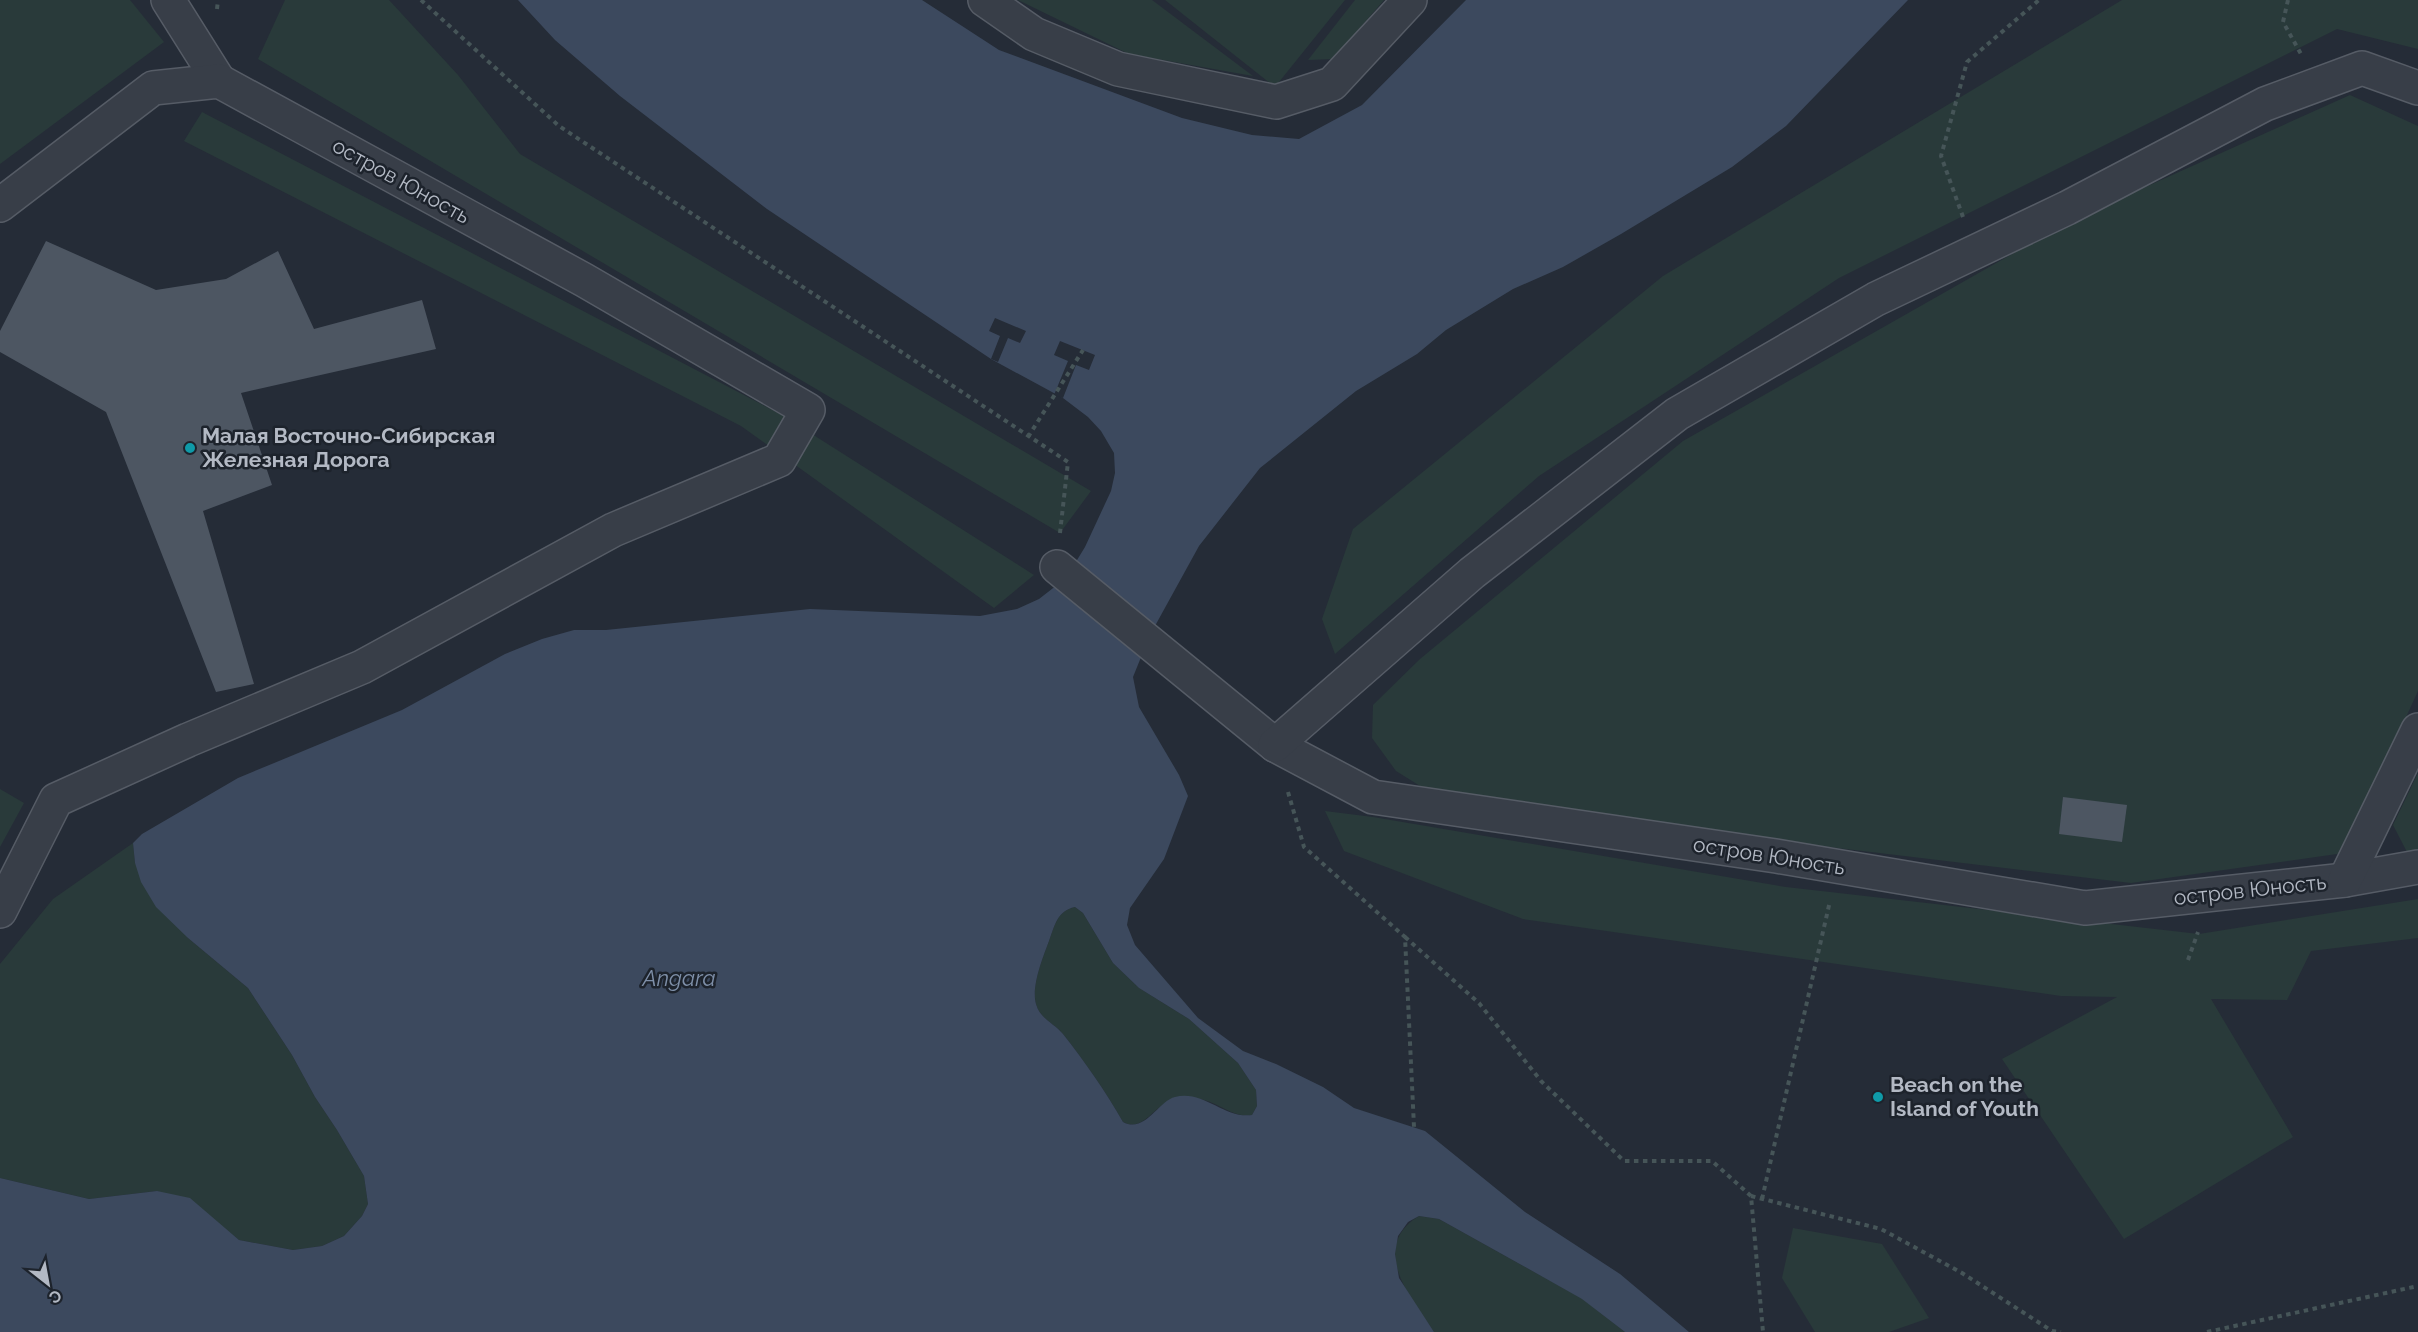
<svg xmlns="http://www.w3.org/2000/svg" width="2418" height="1332" font-family="Raleway,sans-serif">
<style>
.green{fill:#293a3a}
.water{fill:#3c495e;fill-rule:evenodd}
.pier{fill:#252c37}
.building{fill:#4d5662}
.lines{fill:none;stroke-linecap:round;stroke-linejoin:round}
.minor-casing{stroke:#565c66;stroke-width:36}
.path{stroke:#465558;stroke-width:4;stroke-dasharray:4.5 4.5;stroke-linecap:butt}
.minor{stroke:#383e48;stroke-width:33}
.culture-dot{fill:#0f9aa8;stroke:#1d232c;stroke-width:2}
.labels{text-anchor:middle;stroke-width:5;stroke-linejoin:round;paint-order:stroke}
.street-label{font-size:21px;fill:#b3b9c4;stroke:#1d232c}
.poi-label{font-size:21px;font-weight:bold;fill:#b3b9c4;stroke:#1d232c;text-anchor:start}
.water-label{font-size:22px;font-style:italic;fill:#7e8fa8;stroke:#1d232c}
</style>
<rect width="100%" height="100%" fill="#252c37"/>
<!-- green -->
<g class="green">
<path d="M 0,0 L 130,0 L 164,42 L 0,164 Z"/>
<path d="M 285,0 L 389,0 L 458,75 L 520,154 L 1091,491 L 1060,533 L 258,59 Z"/>
<path d="M 1018,0 L 1152,0 L 1253,76 L 1129,54 Z"/>
<path d="M 1165,0 L 1345,0 L 1275,87 Z"/>
<path d="M 1355,0 L 1384,0 L 1333,59 L 1308,60 Z"/>
<path d="M 2122,0 L 2418,0 L 2418,49 L 2337,29 L 1839,278 L 1539,476 L 1335,654 L 1322,619 L 1353,529 L 1663,276 Z"/>
<path d="M 2350,95 L 2418,126 L 2418,691 L 2344,853 L 2131,883 L 1804,844 L 1457,809 L 1396,771 L 1372,738 L 1373,705 L 1420,659 L 1683,441 L 2072,220 Z"/>
<path d="M 202,112 L 782,415 L 1034,575 L 994,608 L 741,426 L 184,141 Z"/>
<path d="M 2418,773 L 2418,850 L 2407,852 L 2393,825 Z"/>
<path d="M 0,789 L 24,803 L 0,847 Z"/>
<path d="M 1325,811 L 1373,817 L 1786,887 L 2199,934 L 2418,899 L 2418,938 L 2311,951 L 2287,1000 L 2211,999 L 2293,1137 L 2124,1239 L 2002,1059 L 2117,997 L 2061,996 L 1523,919 L 1344,851 Z"/>
<path d="M 133,843 L 135,863 L 188,938 L 248,988 L 292,1055 L 315,1097 L 337,1130 L 364,1176 L 368,1204 L 362,1216 L 344,1236 L 322,1246 L 293,1250 L 239,1240 L 213,1219 L 157,1191 L 89,1199 L 0,1178 L 0,964 L 53,899 Z"/>
<path d="M 1075,907 L 1083,913 L 1113,963 L 1139,988 L 1189,1019 L 1238,1063 L 1256,1090 L 1257,1106 L 1252,1115 C 1233,1118 1221,1104 1204,1100 C 1195,1097 1181,1101 1171,1102 C 1154,1104 1144,1133 1123,1122 C 1106,1092 1085,1062 1063,1034 C 1054,1023 1040,1019 1036,1004 C 1031,987 1043,957 1049,941 C 1055,925 1057,911 1075,907 Z"/>
<path d="M 1419,1216 L 1439,1219 L 1527,1268 L 1583,1299 L 1625,1332 L 1434,1332 C 1411,1299 1368,1247 1419,1216 Z"/>
<path d="M 1793,1228 L 1882,1244 L 1929,1318 L 1889,1332 L 1815,1332 L 1782,1278 Z"/>
</g>
<!-- water -->
<path class="water" d="M 518,0 L 922,0 L 999,50 L 1182,118 L 1252,135 L 1299,139 L 1362,105 L 1466,0 L 1908,0 L 1786,126 L 1732,167 L 1621,234 L 1563,267 L 1513,289 L 1446,330 L 1417,354 L 1356,391 L 1260,468 L 1199,546 L 1150,635 L 1133,677 L 1139,707 L 1179,775 L 1188,796 L 1164,859 L 1130,908 L 1127,925 L 1135,945 L 1198,1018 L 1243,1051 L 1276,1064 L 1323,1087 L 1354,1108 L 1425,1131 L 1525,1212 L 1620,1274 L 1689,1332 L 1625,1332 L 1582,1299 L 1527,1268 L 1439,1219 L 1419,1216 L 1408,1222 L 1398,1236 L 1395,1254 L 1399,1278 L 1434,1332 L 0,1332 L 0,1178 L 89,1199 L 157,1191 L 190,1198 L 239,1240 L 293,1250 L 322,1246 L 344,1236 L 362,1216 L 368,1204 L 364,1176 L 337,1130 L 315,1097 L 292,1055 L 248,988 L 188,938 L 156,907 L 141,882 L 135,863 L 133,843 L 142,834 L 238,778 L 402,710 L 505,654 L 542,639 L 574,630 L 606,630 L 810,609 L 980,616 L 1017,609 L 1039,599 L 1066,578 L 1085,547 L 1111,491 L 1115,473 L 1114,453 L 1101,431 L 1088,417 L 1063,398 L 991,359 L 767,209 L 620,96 L 555,40 ZM 1075,907 L 1083,913 L 1113,963 L 1139,988 L 1189,1019 L 1238,1063 L 1256,1090 L 1257,1106 L 1252,1115 C 1225,1119 1202,1089 1175,1097 C 1158,1101 1145,1134 1123,1122 C 1106,1092 1085,1062 1063,1034 C 1054,1023 1040,1019 1036,1004 C 1031,987 1043,957 1049,941 C 1055,925 1057,911 1075,907 Z"/>
<!-- pier -->
<g class="pier">
<path d="M 995,318 L 1026,331 L 1020,343 L 1008,338 L 998,362 L 991,359 L 1000,336 L 989,331 Z"/>
<path d="M 1060,341 L 1095,355 L 1089,370 L 1076,365 L 1063,398 L 1054,395 L 1068,361 L 1054,355 Z"/>
</g>
<!-- building -->
<g class="building">
<path d="M 46,241 L 156,290 L 226,279 L 278,251 L 314,329 L 422,300 L 436,349 L 241,393 L 272,485 L 203,511 L 254,684 L 216,692 L 106,412 L 0,352 L 0,331 Z"/>
<path d="M 2063,797 L 2127,805 L 2122,842 L 2059,834 Z"/>
</g>
<g class="lines">
<defs>
<g id="minor">
<path d="M 168,0 L 219,81"/>
<path d="M 985,0 L 1034,34 L 1118,69 L 1276,102 L 1332,84 L 1410,0"/>
<path d="M 0,205 L 153,88 L 219,81 L 584,280 L 808,410 L 779,460 L 613,530 L 362,667 L 188,740 L 56,800 L 0,911"/>
<path d="M 1057,567 L 1275,745 L 1373,797 L 1776,856 L 2085,908 L 2345,880 L 2418,867"/>
<path d="M 1275,745 L 1472,573 L 1677,414 L 1876,299 L 2067,208 L 2265,104 L 2362,68 L 2418,88"/>
<path d="M 2345,880 L 2418,730"/>
</g>
</defs>
<!-- minor casing -->
<use href="#minor" class="minor-casing"/>
<!-- path -->
<g class="path">
<path d="M 421,0 L 559,126 L 1068,462 L 1060,533"/>
<path d="M 2288,0 L 2283,22 L 2301,54"/>
<path d="M 217,9 L 218,0"/>
<path d="M 1963,217 L 1941,156 L 1967,62 L 2039,0"/>
<path d="M 1028,437 L 1083,350"/>
<path d="M 1288,792 L 1304,847 L 1405,937 L 1414,1127"/>
<path d="M 1405,937 L 1479,1003 L 1541,1081 L 1624,1161 L 1712,1161 L 1751,1196 L 1763,1332"/>
<path d="M 2188,960 L 2198,932"/>
<path d="M 1751,1196 L 1881,1229 L 1962,1273 L 2052,1331 L 2061,1332"/>
<path d="M 1762,1199 L 1830,901"/>
<path d="M 2207,1332 L 2418,1286"/>
</g>
<!-- minor -->
<use href="#minor" class="minor"/>
</g>
<!-- markers -->
<g class="culture-dot">
<circle cx="190" cy="448" r="6"/>
<circle cx="1878" cy="1097" r="6"/>
</g>
<g class="labels">
<!-- street labels -->
<g class="street-label">
<text transform="translate(401 181) rotate(29)" y="7">остров Юность</text>
<text transform="translate(1769 856) rotate(9)" y="7">остров Юность</text>
<text transform="translate(2250 890) rotate(-6)" y="7">остров Юность</text>
</g>
<!-- poi labels -->
<g class="poi-label">
<text x="202" y="443">Малая Восточно-Сибирская<tspan x="202" dy="24">Железная Дорога</tspan></text>
<text x="1890" y="1092">Beach on the<tspan x="1890" dy="24">Island of Youth</tspan></text>
</g>
<!-- water labels -->
<g class="water-label">
<text x="679" y="986">Angara</text>
</g>
</g>
<!-- north arrow -->
<g transform="translate(48 1284) rotate(149)" stroke="#1d232c" stroke-width="4.5" paint-order="stroke">
<path d="M0-4.5L10 22L0 15L-10 22Z" fill="#b3b9c4"/>
<text y="-9" font-size="16" font-weight="bold" text-anchor="middle" fill="#b3b9c4">С</text>
</g>
</svg>
